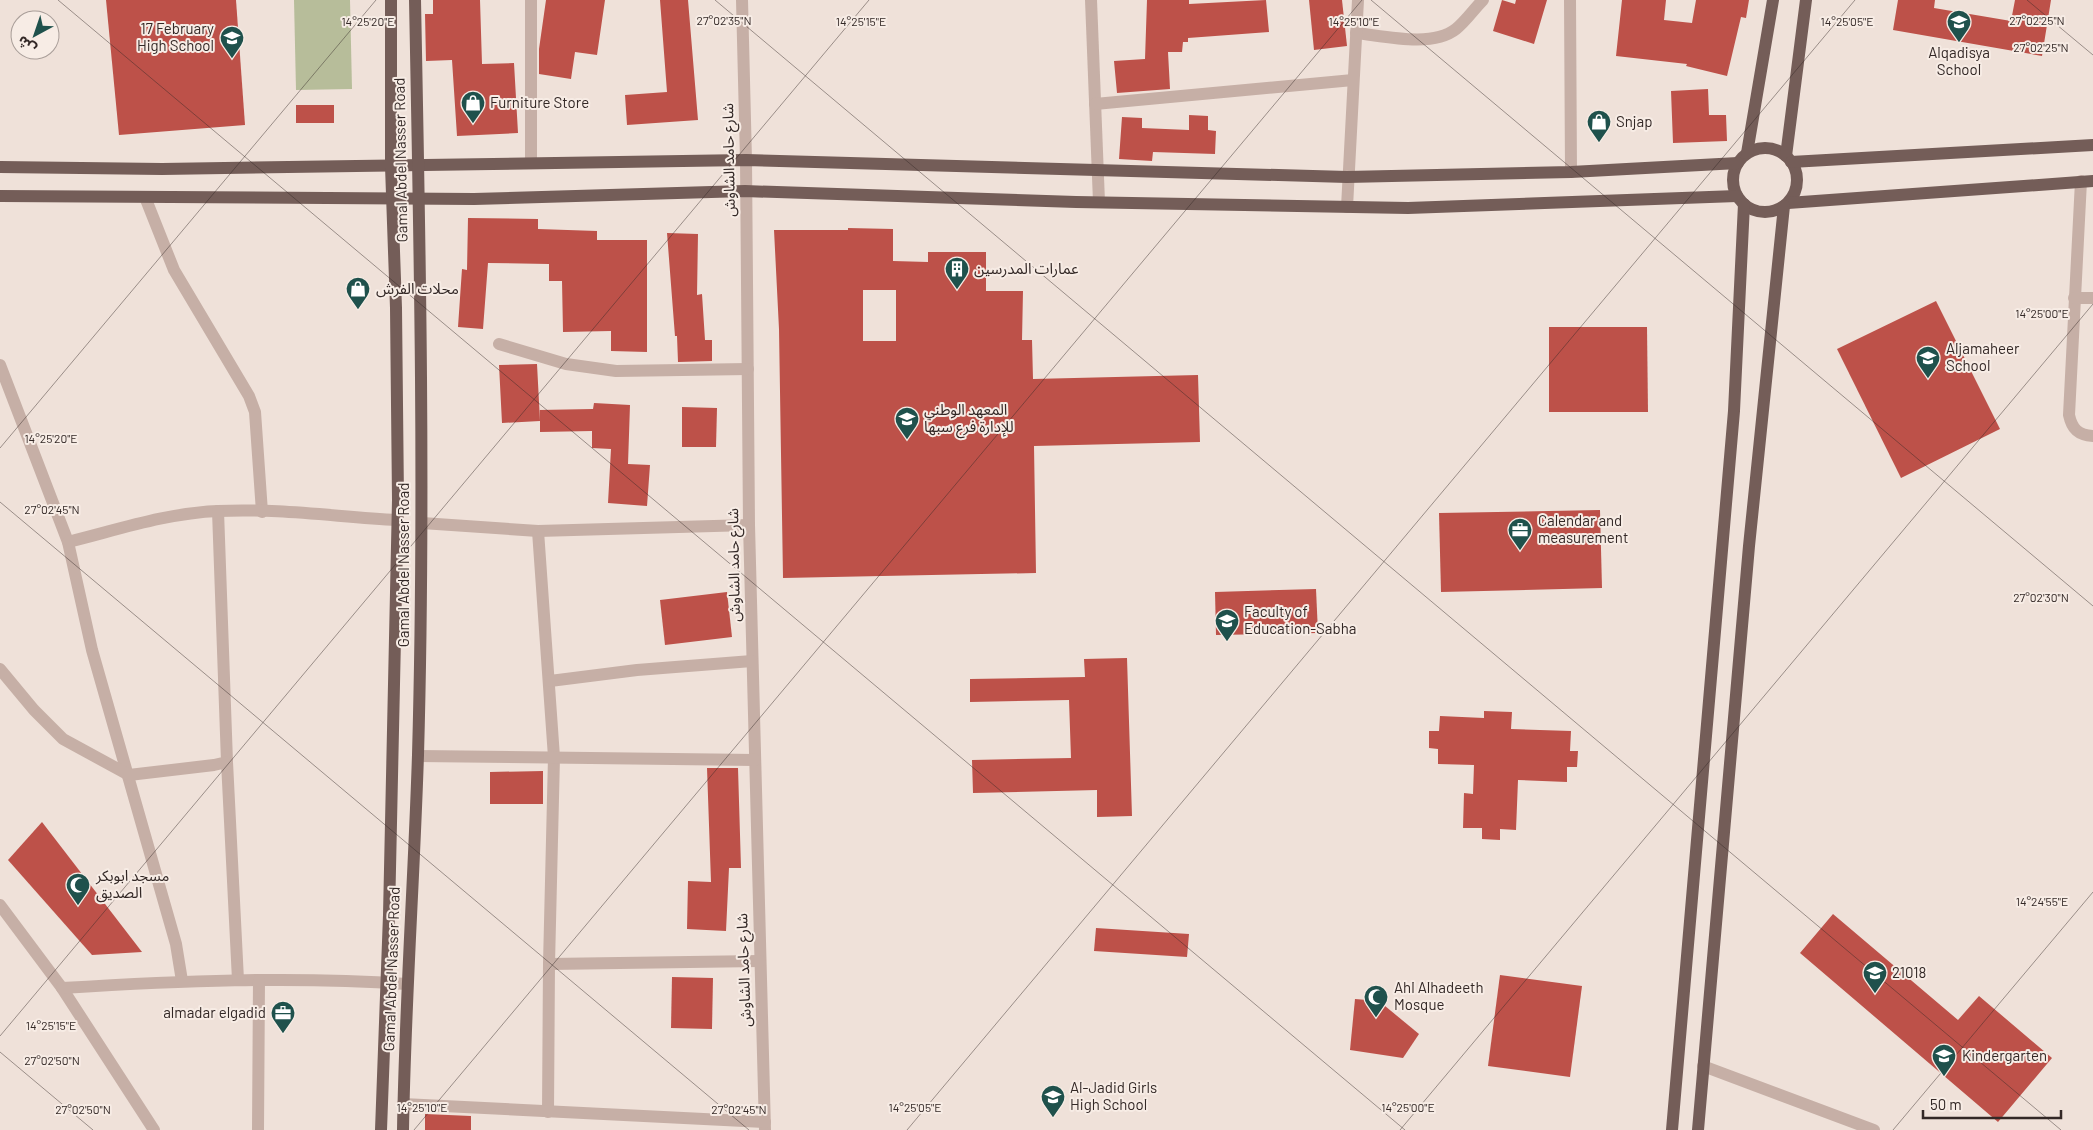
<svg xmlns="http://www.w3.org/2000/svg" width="2093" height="1130" font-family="Barlow,'Noto Sans Arabic',sans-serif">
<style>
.green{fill:#b7bd9a}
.building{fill:#bd5149;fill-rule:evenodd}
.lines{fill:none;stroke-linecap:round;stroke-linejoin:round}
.minor{stroke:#c6afa6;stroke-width:12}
.major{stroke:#745d58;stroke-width:12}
.ticks{fill:none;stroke:#332826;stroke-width:1;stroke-opacity:0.45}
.labels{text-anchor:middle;stroke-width:4;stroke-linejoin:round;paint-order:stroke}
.poi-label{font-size:15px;fill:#332826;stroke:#f7ece5;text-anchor:start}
.street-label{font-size:15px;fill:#332826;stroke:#f7ece5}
.ticks-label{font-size:12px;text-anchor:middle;fill:#332826;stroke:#f7ece5;stroke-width:4;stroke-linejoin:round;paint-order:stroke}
</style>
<rect width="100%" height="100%" fill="#efe1d9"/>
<!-- green -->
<path class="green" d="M 294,0 L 350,0 L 352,89 L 296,90 Z"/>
<!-- building -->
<g class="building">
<path d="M 106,0 L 236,0 L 245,125 L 119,135 Z"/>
<path d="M 433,0 L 480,0 L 482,64 L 514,63 L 518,133 L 457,136 L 452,60 L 426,61 L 425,14 L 433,14 Z"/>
<path d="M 546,0 L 605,0 L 597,55 L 575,52 L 571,79 L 539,74 L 539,49 Z"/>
<path d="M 660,0 L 688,0 L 698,120 L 627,125 L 625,95 L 667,92 Z"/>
<path d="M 1147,0 L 1189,0 L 1189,4 L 1266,0 L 1269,32 L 1188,38 L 1188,42 L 1183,42 L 1182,52 L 1168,52 L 1170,89 L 1117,93 L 1114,61 L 1145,59 Z"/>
<path d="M 1309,0 L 1342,0 L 1347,46 L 1314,50 Z"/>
<path d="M 1502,0 L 1515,4 L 1516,0 L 1547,0 L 1534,44 L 1493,31 Z"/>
<path d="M 1622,0 L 1666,0 L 1664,20 L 1692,23 L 1696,0 L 1749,0 L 1746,18 L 1741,17 L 1727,76 L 1686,66 L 1687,64 L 1616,56 Z"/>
<path d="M 1898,0 L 1935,0 L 1934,8 L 2011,21 L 2015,0 L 2051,0 L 2042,56 L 1893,30 Z"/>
<path d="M 1708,89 L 1709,115 L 1726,115 L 1727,141 L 1673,143 L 1671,91 Z"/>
<rect x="296" y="105" width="38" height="18"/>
<path d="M 1189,115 L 1208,116 L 1208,130 L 1216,131 L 1215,154 L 1153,152 L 1152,161 L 1119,159 L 1122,117 L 1142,118 L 1142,128 L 1189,130 Z"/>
<path d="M 468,218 L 538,219 L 538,229 L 597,231 L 597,240 L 647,240 L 647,352 L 611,351 L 611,331 L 563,332 L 562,281 L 549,281 L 549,264 L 488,263 L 483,329 L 458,327 L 462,269 L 467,270 Z"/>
<path d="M 848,228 L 893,229 L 893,261 L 928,262 L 928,252 L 986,252 L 986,291 L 1023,291 L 1022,340 L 1032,340 L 1033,379 L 1198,375 L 1200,442 L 1034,446 L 1036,573 L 783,578 L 779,329 L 774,230 L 848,230 ZM 863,290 L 896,290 L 896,341 L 863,341 Z"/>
<path d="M 667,233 L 698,234 L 697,295 L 702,294 L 705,340 L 712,340 L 712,361 L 678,362 L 677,336 L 675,336 Z"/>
<path d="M 1936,301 L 2000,429 L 1901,478 L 1837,349 Z"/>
<path d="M 1549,327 L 1647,327 L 1648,412 L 1549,412 Z"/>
<path d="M 537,364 L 540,421 L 539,410 L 593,409 L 594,403 L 630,405 L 628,464 L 650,465 L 647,506 L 608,503 L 611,449 L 592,448 L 592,431 L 540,432 L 540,421 L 502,423 L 499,365 Z"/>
<path d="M 682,407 L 717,408 L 716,447 L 682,447 Z"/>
<path d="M 1600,510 L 1602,588 L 1441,592 L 1439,513 Z"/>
<path d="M 1316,589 L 1318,633 L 1216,635 L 1215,592 Z"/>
<path d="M 727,592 L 732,637 L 665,645 L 660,600 Z"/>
<path d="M 1127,658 L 1132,816 L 1097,817 L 1097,790 L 973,793 L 972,760 L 1071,758 L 1069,700 L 970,702 L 970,679 L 1085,677 L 1084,659 Z"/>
<path d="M 1484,711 L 1512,712 L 1511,729 L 1571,731 L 1570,751 L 1578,751 L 1577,767 L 1567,767 L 1567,782 L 1518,780 L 1516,830 L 1500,829 L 1500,840 L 1482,839 L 1482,828 L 1463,828 L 1464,793 L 1473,794 L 1474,765 L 1438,764 L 1438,749 L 1429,748 L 1429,731 L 1439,731 L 1440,716 L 1484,718 Z"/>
<path d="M 707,768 L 738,768 L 741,868 L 729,868 L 726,931 L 687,929 L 688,881 L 711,882 Z"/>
<path d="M 543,771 L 543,804 L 490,804 L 490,772 Z"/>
<path d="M 42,822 L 142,952 L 92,955 L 8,860 Z"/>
<path d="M 1833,914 L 1958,1020 L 1979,996 L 2052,1058 L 1998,1122 L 1800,953 Z"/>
<path d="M 1096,928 L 1189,934 L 1187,957 L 1094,951 Z"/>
<path d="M 1500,975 L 1582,986 L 1570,1077 L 1488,1066 Z"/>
<path d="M 672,977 L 713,978 L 712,1029 L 671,1028 Z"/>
<path d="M 1355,999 L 1379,1001 L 1419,1034 L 1403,1058 L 1350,1050 Z"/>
<path d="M 425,1114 L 471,1116 L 471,1130 L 425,1130 Z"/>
</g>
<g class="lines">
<!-- minor -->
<g class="minor">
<path d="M 742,0 L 746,160 L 749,525 L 765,1130"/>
<path d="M 1091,0 L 1099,202"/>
<path d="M 1570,0 L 1571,172"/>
<path d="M 1356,33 C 1384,36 1432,48 1456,29 C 1466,21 1474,9 1483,0"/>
<path d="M 1095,104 L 1353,80"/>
<path d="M 531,163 L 531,0"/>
<path d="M 2081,181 L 2069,415 C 2072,429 2078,435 2093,436"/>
<path d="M 145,197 L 174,270 L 249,396 L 255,412 L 262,512"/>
<path d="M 1347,207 L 1358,0"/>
<path d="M 2074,298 L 2093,298"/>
<path d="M 499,344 L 566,364 L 616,371 L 748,369"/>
<path d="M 0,365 L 68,542 L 92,650 L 176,944 L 182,981"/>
<path d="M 422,523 L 538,531 L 749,525"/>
<path d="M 538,531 L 554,757 L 549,964 L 548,1112"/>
<path d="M 68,542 C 117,530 167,513 218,511 C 277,508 338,517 397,520"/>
<path d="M 0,669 L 34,710 L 63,739 L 129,775 L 214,765 L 227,762 L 218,511"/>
<path d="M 550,681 L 637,670 L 752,661"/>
<path d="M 418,756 L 755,760"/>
<path d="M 227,762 L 238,980"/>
<path d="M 0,905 L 62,988 L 154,1130"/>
<path d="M 549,964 L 760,961"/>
<path d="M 62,988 C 177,981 292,976 407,984"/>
<path d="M 1703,1066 L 1874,1130"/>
<path d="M 403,1104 L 765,1122"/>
<path d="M 258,1130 L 259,980"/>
</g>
<!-- major -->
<g class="major">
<circle cx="1765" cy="180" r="32"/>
<path d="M 1747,153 L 1773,0"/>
<path d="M 1786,156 L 1806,0"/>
<path d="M 1791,162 L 2093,145"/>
<path d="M 0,167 L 162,169 L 746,160 L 1347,177 L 1571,172 L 1738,163"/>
<path d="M 0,196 L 474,199 L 745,191 L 1076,202 L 1408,208 L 1737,196"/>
<path d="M 1788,203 L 2093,181"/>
<path d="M 381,1130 L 389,915 L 398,500 L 396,308 L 391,166 L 391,0"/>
<path d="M 403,1130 C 405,1005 414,880 418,755 C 425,504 420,252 415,0"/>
<path d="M 1672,1130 L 1734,411 L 1744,204"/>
<path d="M 1698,1130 L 1749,546 L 1784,206"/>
</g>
</g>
<!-- ticks -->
<path class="ticks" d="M 58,0 L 1405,1130M 715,0 L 2061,1130M 1371,0 L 2093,606M 2027,0 L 2093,55M 0,448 L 376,0M 0,502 L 749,1130M 0,1036 L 869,0M 0,1052 L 93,1130M 414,1130 L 1362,0M 907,1130 L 1855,0M 1400,1130 L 2093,304M 1893,1130 L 2093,892"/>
<!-- icons -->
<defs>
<symbol id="school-pin" viewBox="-11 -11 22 30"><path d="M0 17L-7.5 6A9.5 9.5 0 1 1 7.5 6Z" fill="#1f514c" stroke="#f7ece5"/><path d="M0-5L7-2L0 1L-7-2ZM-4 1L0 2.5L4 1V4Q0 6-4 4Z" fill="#fff"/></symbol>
<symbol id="shop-pin" viewBox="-11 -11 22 30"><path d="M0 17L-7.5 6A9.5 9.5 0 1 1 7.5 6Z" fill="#1f514c" stroke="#f7ece5"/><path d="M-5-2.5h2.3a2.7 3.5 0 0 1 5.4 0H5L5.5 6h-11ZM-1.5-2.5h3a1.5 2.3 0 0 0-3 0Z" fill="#fff"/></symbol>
<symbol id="building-pin" viewBox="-11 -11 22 30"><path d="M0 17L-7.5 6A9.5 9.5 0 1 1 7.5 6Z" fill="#1f514c" stroke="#f7ece5"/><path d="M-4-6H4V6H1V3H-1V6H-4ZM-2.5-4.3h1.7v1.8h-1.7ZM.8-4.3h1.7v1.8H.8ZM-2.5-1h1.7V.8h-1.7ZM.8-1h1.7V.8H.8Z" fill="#fff"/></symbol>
<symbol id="university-pin" viewBox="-11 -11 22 30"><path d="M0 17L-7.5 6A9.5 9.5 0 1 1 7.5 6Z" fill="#1f514c" stroke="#f7ece5"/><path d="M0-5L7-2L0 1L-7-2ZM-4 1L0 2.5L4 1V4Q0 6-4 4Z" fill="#fff"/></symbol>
<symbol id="office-pin" viewBox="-11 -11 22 30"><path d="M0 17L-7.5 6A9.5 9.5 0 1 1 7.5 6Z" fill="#1f514c" stroke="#f7ece5"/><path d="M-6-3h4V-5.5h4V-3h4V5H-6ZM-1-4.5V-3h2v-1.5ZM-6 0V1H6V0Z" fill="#fff"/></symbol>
<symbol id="mosque-pin" viewBox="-11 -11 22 30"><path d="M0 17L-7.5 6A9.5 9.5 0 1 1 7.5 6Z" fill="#1f514c" stroke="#f7ece5"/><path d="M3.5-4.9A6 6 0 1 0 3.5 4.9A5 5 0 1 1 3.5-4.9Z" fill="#fff"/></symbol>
</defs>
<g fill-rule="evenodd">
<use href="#school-pin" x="1945" y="8" width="28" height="38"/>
<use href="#school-pin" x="218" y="24" width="28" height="38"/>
<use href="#shop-pin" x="459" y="89" width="28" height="38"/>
<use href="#shop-pin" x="1585" y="108" width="28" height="38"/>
<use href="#building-pin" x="943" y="255" width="28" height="38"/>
<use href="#shop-pin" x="344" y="275" width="28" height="38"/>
<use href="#school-pin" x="1914" y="344" width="28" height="38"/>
<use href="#university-pin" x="893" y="405" width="28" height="38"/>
<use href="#office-pin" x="1506" y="516" width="28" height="38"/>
<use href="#university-pin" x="1213" y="607" width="28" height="38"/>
<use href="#mosque-pin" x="64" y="871" width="28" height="38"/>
<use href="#school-pin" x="1861" y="959" width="28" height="38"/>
<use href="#mosque-pin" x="1362" y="983" width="28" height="38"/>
<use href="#office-pin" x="269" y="999" width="28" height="38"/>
<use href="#school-pin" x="1930" y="1042" width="28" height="38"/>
<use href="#school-pin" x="1039" y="1083" width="28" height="38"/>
</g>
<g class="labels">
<!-- poi labels -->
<g class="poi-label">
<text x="214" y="34" text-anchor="end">17 February<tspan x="214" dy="17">High School</tspan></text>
<text x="1959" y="58" text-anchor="middle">Alqadisya<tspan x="1959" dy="17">School</tspan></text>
<text x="490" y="108">Furniture Store</text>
<text x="1616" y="127">Snjap</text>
<text x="974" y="274">عمارات المدرسين</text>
<text x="376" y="294">محلات الفرش</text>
<text x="1946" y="354">Aljamaheer<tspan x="1946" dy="17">School</tspan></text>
<text x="924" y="415">المعهد الوطني<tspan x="924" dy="17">للإدارة فرع سبها</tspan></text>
<text x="1538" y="526">Calendar and<tspan x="1538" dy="17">measurement</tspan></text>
<text x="1244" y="617">Faculty of<tspan x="1244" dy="17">Education-Sabha</tspan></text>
<text x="96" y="881">مسجد ابوبكر<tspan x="96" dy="17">الصديق</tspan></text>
<text x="1892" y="978">21018</text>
<text x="1394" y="993">Ahl Alhadeeth<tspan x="1394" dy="17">Mosque</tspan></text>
<text x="266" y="1018" text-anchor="end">almadar elgadid</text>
<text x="1962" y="1061">Kindergarten</text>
<text x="1070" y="1093">Al-Jadid Girls<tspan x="1070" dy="17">High School</tspan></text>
</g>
<!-- street labels -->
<g class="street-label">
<text transform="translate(401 160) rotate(-91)" y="5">Gamal Abdel Nasser Road</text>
<text transform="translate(729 160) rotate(-91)" y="5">شارع حامد الشاوش</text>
<text transform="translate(404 565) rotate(-90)" y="5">Gamal Abdel Nasser Road</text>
<text transform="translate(734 565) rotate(-91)" y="5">شارع حامد الشاوش</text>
<text transform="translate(392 969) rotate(-88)" y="5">Gamal Abdel Nasser Road</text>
<text transform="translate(744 970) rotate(-92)" y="5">شارع حامد الشاوش</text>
</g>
</g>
<g class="ticks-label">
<text x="2037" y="25">27°02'25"N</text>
<text x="724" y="25">27°02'35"N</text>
<text x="368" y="26">14°25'20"E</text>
<text x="861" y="26">14°25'15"E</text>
<text x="1354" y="26">14°25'10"E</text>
<text x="1847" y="26">14°25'05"E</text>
<text x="2041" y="52">27°02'25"N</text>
<text x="2042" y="318">14°25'00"E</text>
<text x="51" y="443">14°25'20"E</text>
<text x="52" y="514">27°02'45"N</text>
<text x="2041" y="602">27°02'30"N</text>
<text x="2042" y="906">14°24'55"E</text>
<text x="51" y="1030">14°25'15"E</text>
<text x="52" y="1065">27°02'50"N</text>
<text x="422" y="1112">14°25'10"E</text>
<text x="915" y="1112">14°25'05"E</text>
<text x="1408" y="1112">14°25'00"E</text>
<text x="83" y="1114">27°02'50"N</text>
<text x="739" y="1114">27°02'45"N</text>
</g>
<!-- north arrow -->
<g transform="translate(35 35) rotate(220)"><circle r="24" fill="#f7ece5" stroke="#a99e99"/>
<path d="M0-4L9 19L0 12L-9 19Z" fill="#1f514c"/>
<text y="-8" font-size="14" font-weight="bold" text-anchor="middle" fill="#332826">ش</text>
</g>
<!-- scale -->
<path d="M1923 1110v8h138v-8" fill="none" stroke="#332826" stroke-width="2.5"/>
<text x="1930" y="1110" font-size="15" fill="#332826" stroke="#f7ece5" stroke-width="4" paint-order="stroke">50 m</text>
</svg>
